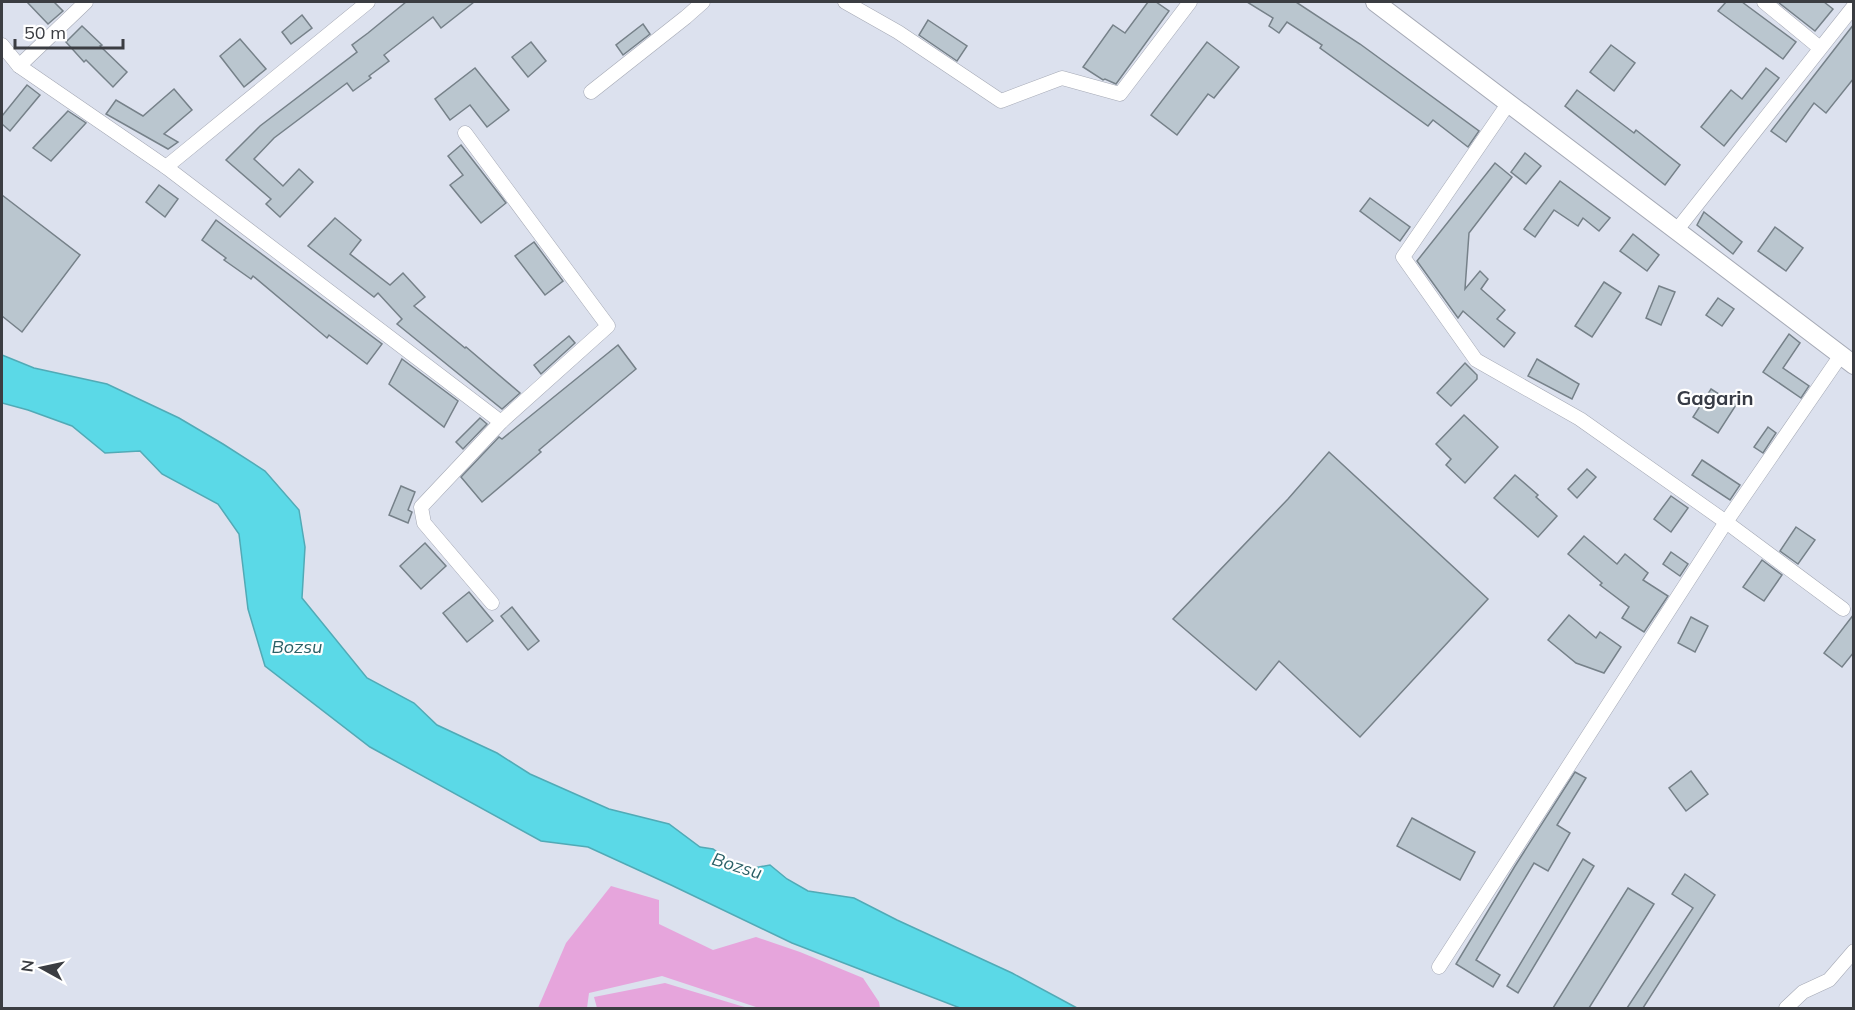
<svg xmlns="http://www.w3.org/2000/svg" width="1855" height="1010" font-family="Mulish,sans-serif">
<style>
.green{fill:#e6a5dc}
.water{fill:#5bd9e7;stroke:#51aab6;stroke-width:1.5}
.building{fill:#bac6cf;stroke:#768189;stroke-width:1.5}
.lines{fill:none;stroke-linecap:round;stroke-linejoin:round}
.minor-casing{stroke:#a5a9b5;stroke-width:15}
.tertiary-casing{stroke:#a5a9b5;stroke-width:20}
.minor{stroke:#fff;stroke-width:14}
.tertiary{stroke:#fff;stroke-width:18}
.labels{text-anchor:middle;stroke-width:4.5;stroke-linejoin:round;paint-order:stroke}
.water-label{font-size:18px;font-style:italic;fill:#2b6066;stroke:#fff}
.quarter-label{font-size:20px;font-weight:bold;fill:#373b45;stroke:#fff}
</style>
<rect width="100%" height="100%" fill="#dce1ee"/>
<!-- green -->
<g class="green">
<path d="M 611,886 L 659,900 L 659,924 L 713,950 L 756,937 L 800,952 L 863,978 L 879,1002 L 880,1008 L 759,1008 L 662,976 L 589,993 L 587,1008 L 538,1008 L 566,943 Z"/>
<path d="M 665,983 L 741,1006 L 749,1008 L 597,1008 L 594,997 Z"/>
</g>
<!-- water -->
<path class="water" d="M 2,355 L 34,368 L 107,384 L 179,418 L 223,444 L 265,471 L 299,510 L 305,547 L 302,598 L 367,678 L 414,703 L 437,725 L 497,753 L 530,774 L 609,809 L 669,824 L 700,847 L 713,849 L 743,870 L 770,865 L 787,879 L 808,891 L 854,898 L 897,920 L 1012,973 L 1077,1008 L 960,1008 L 792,943 L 671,885 L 588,847 L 541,841 L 370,747 L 265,666 L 248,609 L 239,534 L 218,504 L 162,474 L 140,451 L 105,453 L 72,426 L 28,410 L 2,403 Z"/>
<!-- building -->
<g class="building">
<path d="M 27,2 L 54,2 L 63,11 L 48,24 Z"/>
<path d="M 406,2 L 474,2 L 441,28 L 433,17 L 384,55 L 389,61 L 369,76 L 371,78 L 353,91 L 347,83 L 274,138 L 254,159 L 283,186 L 299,169 L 313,182 L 280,217 L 266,204 L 271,199 L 226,160 L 260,126 L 357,52 L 352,45 L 368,33 Z"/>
<path d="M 1148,2 L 1156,2 L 1169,11 L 1116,84 L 1105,79 L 1103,80 L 1083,67 L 1113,25 L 1125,33 Z"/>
<path d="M 1247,2 L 1296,2 L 1360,44 L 1479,131 L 1468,147 L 1433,120 L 1428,126 L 1320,48 L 1322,45 L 1287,22 L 1279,33 L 1269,26 L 1273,18 Z"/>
<path d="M 1726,2 L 1742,2 L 1796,42 L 1783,59 L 1718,11 Z"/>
<path d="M 1778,2 L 1824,2 L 1833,9 L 1815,31 Z"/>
<path d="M 302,15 L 312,28 L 291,44 L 282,32 Z"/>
<path d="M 928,20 L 967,46 L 957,61 L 919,35 Z"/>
<path d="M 643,24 L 650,34 L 623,55 L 616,45 Z"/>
<path d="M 1854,24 L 1854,78 L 1826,113 L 1814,103 L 1786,142 L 1771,131 Z"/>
<path d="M 82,26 L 102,45 L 100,46 L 127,72 L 113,87 L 86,60 L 84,62 L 66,42 Z"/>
<path d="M 240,39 L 266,69 L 244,87 L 220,56 Z"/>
<path d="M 531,42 L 546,61 L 528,77 L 512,57 Z"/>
<path d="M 1207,42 L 1239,67 L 1214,98 L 1208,94 L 1177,135 L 1151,115 Z"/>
<path d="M 1611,45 L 1635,63 L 1614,91 L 1590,72 Z"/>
<path d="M 475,68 L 509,110 L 487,127 L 470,105 L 450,120 L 435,99 Z"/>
<path d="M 1766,68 L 1779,78 L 1724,146 L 1701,127 L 1731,90 L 1742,99 Z"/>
<path d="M 27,85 L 40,95 L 10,131 L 2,124 L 2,116 Z"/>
<path d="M 174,89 L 192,110 L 164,134 L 178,142 L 168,149 L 106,114 L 116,100 L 143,116 Z"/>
<path d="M 1577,90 L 1634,133 L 1636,130 L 1680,165 L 1665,185 L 1565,106 Z"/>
<path d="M 68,111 L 86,123 L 51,161 L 33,148 Z"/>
<path d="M 461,145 L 506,203 L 481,223 L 450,185 L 463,175 L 448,156 Z"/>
<path d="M 1525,153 L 1541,166 L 1526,184 L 1511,172 Z"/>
<path d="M 1495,163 L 1512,177 L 1469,233 L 1465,289 L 1480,271 L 1488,279 L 1481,289 L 1505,310 L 1497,319 L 1515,333 L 1504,347 L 1463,311 L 1458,318 L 1417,261 Z"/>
<path d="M 1560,181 L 1610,218 L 1599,231 L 1583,218 L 1578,226 L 1554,210 L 1535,237 L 1524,229 Z"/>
<path d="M 159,185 L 178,199 L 165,217 L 146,202 Z"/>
<path d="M 2,195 L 80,255 L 22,332 L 2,316 Z"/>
<path d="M 1370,198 L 1410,227 L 1400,241 L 1360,211 Z"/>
<path d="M 1704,212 L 1742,242 L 1733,254 L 1697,225 Z"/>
<path d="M 335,218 L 361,240 L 350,254 L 390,285 L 403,273 L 425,297 L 414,306 L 465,348 L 466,347 L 520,393 L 502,409 L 397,324 L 402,319 L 378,293 L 374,297 L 308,246 Z"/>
<path d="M 216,220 L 382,344 L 367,364 L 329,335 L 327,338 L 253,276 L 251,279 L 224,260 L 226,258 L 202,240 Z"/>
<path d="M 1775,227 L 1803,248 L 1786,271 L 1758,251 Z"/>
<path d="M 1633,234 L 1659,255 L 1647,271 L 1620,251 Z"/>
<path d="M 534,242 L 563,281 L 545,295 L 515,256 Z"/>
<path d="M 1604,282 L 1621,293 L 1592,337 L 1575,326 Z"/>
<path d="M 1659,286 L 1675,292 L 1661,325 L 1646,318 Z"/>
<path d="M 1718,298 L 1734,309 L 1722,326 L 1706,315 Z"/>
<path d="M 1789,334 L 1800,343 L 1783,368 L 1809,386 L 1801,398 L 1763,372 Z"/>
<path d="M 569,336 L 575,343 L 541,374 L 534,365 Z"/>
<path d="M 618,345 L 636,369 L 539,450 L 541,452 L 482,502 L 461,477 L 499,437 L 502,439 Z"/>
<path d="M 402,359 L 458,401 L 444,427 L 389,384 Z"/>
<path d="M 1537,359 L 1579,384 L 1572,399 L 1528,376 Z"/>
<path d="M 1465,363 L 1477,375 L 1477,379 L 1451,406 L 1437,393 Z"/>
<path d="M 1711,389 L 1736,405 L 1718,433 L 1693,417 Z"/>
<path d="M 1464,415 L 1498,447 L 1465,483 L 1446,465 L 1451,459 L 1436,444 Z"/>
<path d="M 480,418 L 487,424 L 463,449 L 456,442 Z"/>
<path d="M 1768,427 L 1776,433 L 1763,453 L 1754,447 Z"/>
<path d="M 1329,452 L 1488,599 L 1360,737 L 1279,661 L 1256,690 L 1173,619 L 1288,499 Z"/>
<path d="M 1702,460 L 1740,485 L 1730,500 L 1692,475 Z"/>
<path d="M 1587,469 L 1596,477 L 1577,498 L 1568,489 Z"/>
<path d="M 1515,475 L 1538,495 L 1536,497 L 1557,516 L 1538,537 L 1494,498 Z"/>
<path d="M 401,486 L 415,492 L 408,510 L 412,512 L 408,523 L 389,515 Z"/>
<path d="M 1671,496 L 1688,508 L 1671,532 L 1654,519 Z"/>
<path d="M 1796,527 L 1815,540 L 1798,564 L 1780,551 Z"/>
<path d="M 1584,536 L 1617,564 L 1625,554 L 1648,573 L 1643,580 L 1668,596 L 1644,632 L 1622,618 L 1629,607 L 1600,585 L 1602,583 L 1568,554 Z"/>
<path d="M 425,543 L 446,566 L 421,589 L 400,566 Z"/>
<path d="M 1671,552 L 1688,564 L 1680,576 L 1663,564 Z"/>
<path d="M 1762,560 L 1782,575 L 1764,601 L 1743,587 Z"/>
<path d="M 469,592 L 493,621 L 467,642 L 443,613 Z"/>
<path d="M 512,607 L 539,641 L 528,650 L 501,616 Z"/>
<path d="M 1854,614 L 1854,652 L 1842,667 L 1824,653 Z"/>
<path d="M 1569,615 L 1596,638 L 1600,632 L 1621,647 L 1604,673 L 1576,663 L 1548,640 Z"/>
<path d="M 1691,617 L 1708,626 L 1695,652 L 1678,643 Z"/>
<path d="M 1691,771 L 1708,794 L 1686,811 L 1669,788 Z"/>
<path d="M 1575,772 L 1586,778 L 1557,825 L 1570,833 L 1548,871 L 1534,863 L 1476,960 L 1500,975 L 1493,987 L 1456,964 L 1515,866 Z"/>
<path d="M 1412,818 L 1475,852 L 1460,880 L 1397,846 Z"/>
<path d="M 1583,859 L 1594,866 L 1518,993 L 1507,986 Z"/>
<path d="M 1685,874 L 1715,895 L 1643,1008 L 1627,1008 L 1693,908 L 1672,894 Z"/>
<path d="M 1628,888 L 1654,904 L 1589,1008 L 1553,1008 Z"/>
</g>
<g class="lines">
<defs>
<g id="minor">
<path d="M 845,2 L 898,32 L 1001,101 L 1062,78 L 1120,94 L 1190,2"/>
<path d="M 1764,2 L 1820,48"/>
<path d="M 2,45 L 19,66 L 166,167 L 501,422"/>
<path d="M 19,66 L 86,2"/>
<path d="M 591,92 L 686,17 L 703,2"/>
<path d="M 1508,104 L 1403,257 L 1476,360 L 1580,419 L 1726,522 L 1843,609"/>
<path d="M 465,133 L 608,326 L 501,422 L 421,507 L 424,523 L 492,603"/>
<path d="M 166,167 L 368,2"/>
<path d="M 1676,231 L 1854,6"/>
<path d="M 1439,967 L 1726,522 L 1841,355"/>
<path d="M 1786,1008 L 1803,992 L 1829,980 L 1854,951"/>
</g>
<path id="tertiary" d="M 1375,2 L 1854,365"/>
</defs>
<!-- minor casing -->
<use href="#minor" class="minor-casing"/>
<!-- tertiary casing -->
<use href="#tertiary" class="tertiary-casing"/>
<!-- minor -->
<use href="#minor" class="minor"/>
<!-- tertiary -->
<use href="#tertiary" class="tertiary"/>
</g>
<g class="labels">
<!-- water labels -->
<g class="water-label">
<text x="297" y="653">Bozsu</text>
<text transform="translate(737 866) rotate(17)" y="6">Bozsu</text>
</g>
<!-- quarter labels -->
<g class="quarter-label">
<text x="1715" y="405">Gagarin</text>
</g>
</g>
<!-- border -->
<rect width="1855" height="1010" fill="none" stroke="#3b3d42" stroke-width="6"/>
<!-- north arrow -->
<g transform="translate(42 968) rotate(278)" stroke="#ffffff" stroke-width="4.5" paint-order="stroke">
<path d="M0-4.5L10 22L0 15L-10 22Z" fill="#3b3d42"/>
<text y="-9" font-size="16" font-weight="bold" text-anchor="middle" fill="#3b3d42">N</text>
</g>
<!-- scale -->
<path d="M15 39v9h108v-9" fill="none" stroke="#3b3d42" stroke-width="3"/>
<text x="24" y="39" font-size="18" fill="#3b3d42" stroke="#ffffff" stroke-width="4.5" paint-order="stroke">50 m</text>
</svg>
